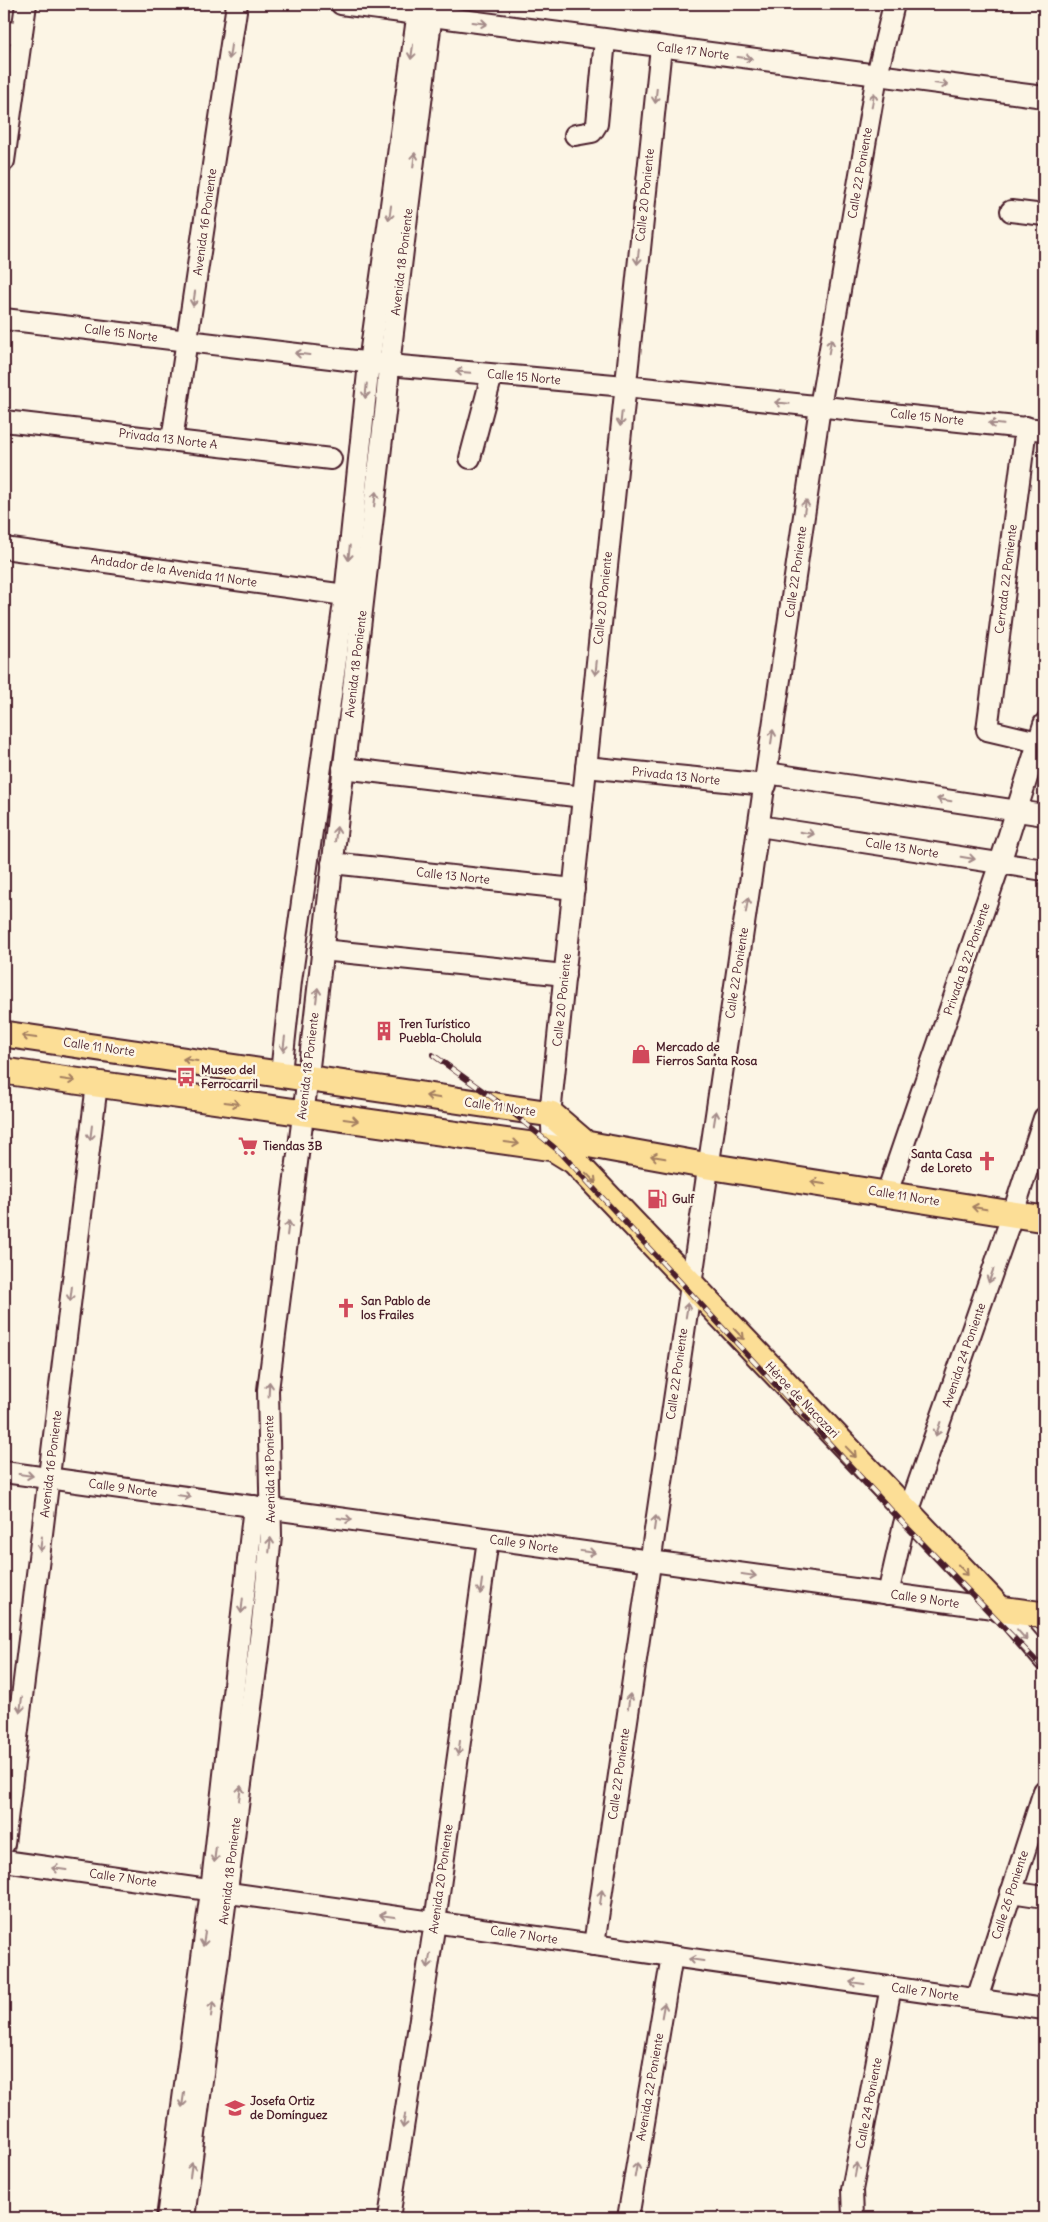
<svg xmlns="http://www.w3.org/2000/svg" width="1048" height="2222" font-family="Delius,sans-serif">
<style>
.lines{fill:none;stroke-linecap:round;stroke-linejoin:round}
.minor-casing{stroke:#4a1f2b;stroke-width:24}
.major-casing{stroke:#4a1f2b;stroke-width:29}
.minor{stroke:#fcf5e5;stroke-width:20}
.major{stroke:#fcde96;stroke-width:25}
.rail-casing{stroke:#4a1f2b;stroke-width:5.5}
.rail{stroke:#fcf5e5;stroke-width:4;stroke-dasharray:11;stroke-linecap:butt}
.oneway{stroke:#a38a88}
.oneway2{stroke:#a37e60}
.labels{text-anchor:middle;stroke-width:5;stroke-linejoin:round;paint-order:stroke}
.street-label{font-size:12px;fill:#4a1f2b;stroke:#fcf5e5}
.poi-label{font-size:12px;font-weight:bold;fill:#4a1f2b;stroke:#fcf5e5;text-anchor:start}
</style>
<rect width="100%" height="100%" fill="#fcf5e5"/>
<filter id="ink" filterUnits="userSpaceOnUse"><feTurbulence type="fractalNoise" baseFrequency=".02" numOctaves="2"/><feDisplacementMap in="SourceGraphic" scale="10" xChannelSelector="R" yChannelSelector="G"/><feConvolveMatrix kernelMatrix="1 2 1 2 8 2 1 2 1" color-interpolation-filters="sRGB"/></filter>
<g filter="url(#ink)">
<g class="lines">
<defs>
<g id="minor">
<path d="M 341,4 L 1044,97"/>
<path d="M 4,32 L 22,33"/>
<path d="M 575,135 L 592,132 L 597,124 L 605,40"/>
<path d="M 4,161 L 26,4"/>
<path d="M 1011,211 L 1044,215"/>
<path d="M 4,319 L 389,365 L 625,386 L 1044,430"/>
<path d="M 4,421 L 331,459"/>
<path d="M 1026,427 L 987,730 L 1038,742"/>
<path d="M 172,440 L 237,4"/>
<path d="M 470,458 L 492,375"/>
<path d="M 4,548 L 345,595"/>
<path d="M 586,767 L 766,785"/>
<path d="M 343,768 L 583,797"/>
<path d="M 767,773 L 1044,815"/>
<path d="M 759,826 L 1044,870"/>
<path d="M 332,863 L 574,889"/>
<path d="M 322,950 L 565,975"/>
<path d="M 281,1073 L 291,981 L 345,595 L 369,363 L 419,4"/>
<path d="M 553,1148 L 551,1105 L 661,47"/>
<path d="M 887,1193 L 1000,863 L 1044,724"/>
<path d="M 4,1472 L 1000,1609 L 1044,1660"/>
<path d="M 888,1594 L 904,1524 L 1013,1213 L 1044,1118"/>
<path d="M 4,1844 L 97,1084"/>
<path d="M 4,1861 L 1044,2009"/>
<path d="M 1011,1892 L 1044,1897"/>
<path d="M 594,1945 L 820,407 L 877,75 L 894,4"/>
<path d="M 977,1999 L 1044,1791"/>
<path d="M 167,2218 L 211,1891 L 254,1506"/>
<path d="M 184,2218 L 261,1631 L 271,1536 L 268,1390 L 307,1084 L 386,404 L 389,365 L 433,4"/>
<path d="M 389,2218 L 435,1922 L 488,1539"/>
<path d="M 628,2218 L 672,1956"/>
<path d="M 853,2218 L 852,2190 L 891,1987"/>
</g>
<g id="major">
<path d="M 4,1034 L 551,1114 L 586,1144 L 708,1166 L 1044,1219"/>
<path d="M 4,1071 L 553,1148 L 574,1161 L 1000,1609 L 1044,1615"/>
</g>
</defs>
<!-- minor casing -->
<use href="#minor" class="minor-casing"/>
<!-- major casing -->
<use href="#major" class="major-casing"/>
<!-- minor -->
<use href="#minor" class="minor"/>
<!-- major -->
<use href="#major" class="major"/>
<defs>
<path id="rail" d="M 433,1055 L 508,1109 L 561,1153 L 904,1524 L 1044,1669"/>
</defs>
<!-- rail casing -->
<use href="#rail" class="rail-casing"/>
<!-- rail -->
<use href="#rail" class="rail"/>
</g>
<!-- one-way arrows -->
<defs><path id="oneway-shaft" d="M-6 0H5M1.5-3L5.5 0L1.5 3" fill="none" stroke-width="1.6" stroke-linecap="round" stroke-linejoin="round" transform="scale(1.25)"/></defs>
<g class="oneway">
<use href="#oneway-shaft" transform="translate(480 23) rotate(7)"/>
<use href="#oneway-shaft" transform="translate(230 52) rotate(98)"/>
<use href="#oneway-shaft" transform="translate(412 52) rotate(98)"/>
<use href="#oneway-shaft" transform="translate(745 58) rotate(7)"/>
<use href="#oneway-shaft" transform="translate(941 84) rotate(7)"/>
<use href="#oneway-shaft" transform="translate(656 96) rotate(96)"/>
<use href="#oneway-shaft" transform="translate(873 100) rotate(-80)"/>
<use href="#oneway-shaft" transform="translate(414 160) rotate(-83)"/>
<use href="#oneway-shaft" transform="translate(390 213) rotate(98)"/>
<use href="#oneway-shaft" transform="translate(638 257) rotate(96)"/>
<use href="#oneway-shaft" transform="translate(194 299) rotate(98)"/>
<use href="#oneway-shaft" transform="translate(830 346) rotate(-80)"/>
<use href="#oneway-shaft" transform="translate(302 354) rotate(-173)"/>
<use href="#oneway-shaft" transform="translate(463 372) rotate(-175)"/>
<use href="#oneway-shaft" transform="translate(366 391) rotate(96)"/>
<use href="#oneway-shaft" transform="translate(782 403) rotate(-174)"/>
<use href="#oneway-shaft" transform="translate(621 419) rotate(96)"/>
<use href="#oneway-shaft" transform="translate(996 424) rotate(-174)"/>
<use href="#oneway-shaft" transform="translate(375 499) rotate(-83)"/>
<use href="#oneway-shaft" transform="translate(805 507) rotate(-82)"/>
<use href="#oneway-shaft" transform="translate(349 553) rotate(96)"/>
<use href="#oneway-shaft" transform="translate(596 668) rotate(96)"/>
<use href="#oneway-shaft" transform="translate(772 737) rotate(-82)"/>
<use href="#oneway-shaft" transform="translate(944 800) rotate(-171)"/>
<use href="#oneway-shaft" transform="translate(807 833) rotate(9)"/>
<use href="#oneway-shaft" transform="translate(336 834) rotate(-83)"/>
<use href="#oneway-shaft" transform="translate(968 858) rotate(9)"/>
<use href="#oneway-shaft" transform="translate(747 905) rotate(-81)"/>
<use href="#oneway-shaft" transform="translate(317 995) rotate(-83)"/>
<use href="#oneway-shaft" transform="translate(284 1044) rotate(97)"/>
<use href="#oneway-shaft" transform="translate(715 1118) rotate(-81)"/>
<use href="#oneway-shaft" transform="translate(91 1133) rotate(97)"/>
<use href="#oneway-shaft" transform="translate(288 1228) rotate(-83)"/>
<use href="#oneway-shaft" transform="translate(991 1276) rotate(109)"/>
<use href="#oneway-shaft" transform="translate(71 1294) rotate(97)"/>
<use href="#oneway-shaft" transform="translate(687 1310) rotate(-81)"/>
<use href="#oneway-shaft" transform="translate(269 1389) rotate(-87)"/>
<use href="#oneway-shaft" transform="translate(938 1429) rotate(109)"/>
<use href="#oneway-shaft" transform="translate(26 1475) rotate(8)"/>
<use href="#oneway-shaft" transform="translate(184 1496) rotate(8)"/>
<use href="#oneway-shaft" transform="translate(345 1519) rotate(8)"/>
<use href="#oneway-shaft" transform="translate(655 1523) rotate(-82)"/>
<use href="#oneway-shaft" transform="translate(41 1544) rotate(97)"/>
<use href="#oneway-shaft" transform="translate(270 1545) rotate(-84)"/>
<use href="#oneway-shaft" transform="translate(588 1552) rotate(8)"/>
<use href="#oneway-shaft" transform="translate(749 1575) rotate(8)"/>
<use href="#oneway-shaft" transform="translate(481 1587) rotate(98)"/>
<use href="#oneway-shaft" transform="translate(242 1606) rotate(96)"/>
<use href="#oneway-shaft" transform="translate(1022 1635) rotate(49)"/>
<use href="#oneway-shaft" transform="translate(629 1701) rotate(-82)"/>
<use href="#oneway-shaft" transform="translate(21 1705) rotate(97)"/>
<use href="#oneway-shaft" transform="translate(459 1748) rotate(98)"/>
<use href="#oneway-shaft" transform="translate(240 1793) rotate(-83)"/>
<use href="#oneway-shaft" transform="translate(215 1855) rotate(96)"/>
<use href="#oneway-shaft" transform="translate(59 1869) rotate(-172)"/>
<use href="#oneway-shaft" transform="translate(601 1897) rotate(-82)"/>
<use href="#oneway-shaft" transform="translate(387 1916) rotate(-172)"/>
<use href="#oneway-shaft" transform="translate(204 1939) rotate(98)"/>
<use href="#oneway-shaft" transform="translate(696 1960) rotate(-172)"/>
<use href="#oneway-shaft" transform="translate(429 1961) rotate(99)"/>
<use href="#oneway-shaft" transform="translate(857 1983) rotate(-172)"/>
<use href="#oneway-shaft" transform="translate(212 2009) rotate(-82)"/>
<use href="#oneway-shaft" transform="translate(663 2010) rotate(-80)"/>
<use href="#oneway-shaft" transform="translate(183 2100) rotate(98)"/>
<use href="#oneway-shaft" transform="translate(404 2121) rotate(99)"/>
<use href="#oneway-shaft" transform="translate(191 2170) rotate(-82)"/>
<use href="#oneway-shaft" transform="translate(636 2170) rotate(-80)"/>
<use href="#oneway-shaft" transform="translate(856 2170) rotate(-79)"/>
</g>
<g class="oneway2">
<use href="#oneway-shaft" transform="translate(29 1037) rotate(-172)"/>
<use href="#oneway-shaft" transform="translate(190 1060) rotate(-172)"/>
<use href="#oneway-shaft" transform="translate(68 1080) rotate(8)"/>
<use href="#oneway-shaft" transform="translate(433 1097) rotate(-171)"/>
<use href="#oneway-shaft" transform="translate(232 1103) rotate(8)"/>
<use href="#oneway-shaft" transform="translate(351 1120) rotate(8)"/>
<use href="#oneway-shaft" transform="translate(512 1143) rotate(8)"/>
<use href="#oneway-shaft" transform="translate(658 1157) rotate(-170)"/>
<use href="#oneway-shaft" transform="translate(591 1178) rotate(46)"/>
<use href="#oneway-shaft" transform="translate(818 1183) rotate(-171)"/>
<use href="#oneway-shaft" transform="translate(979 1208) rotate(-171)"/>
<use href="#oneway-shaft" transform="translate(739 1334) rotate(46)"/>
<use href="#oneway-shaft" transform="translate(851 1452) rotate(46)"/>
<use href="#oneway-shaft" transform="translate(963 1570) rotate(47)"/>
</g>
</g>
<!-- icons -->
<defs>
<symbol id="building-bare" viewBox="-9 -9 18 18"><path d="M-4-6H4V6H1V3H-1V6H-4ZM-2.5-4.3h1.7v1.8h-1.7ZM.8-4.3h1.7v1.8H.8ZM-2.5-1h1.7V.8h-1.7ZM.8-1h1.7V.8H.8Z" fill="#d1495b" stroke="#fcf5e5" stroke-width="2.5" paint-order="stroke"/></symbol>
<symbol id="shop-bare" viewBox="-9 -9 18 18"><path d="M-5-2.5h2.3a2.7 3.5 0 0 1 5.4 0H5L5.5 6h-11ZM-1.5-2.5h3a1.5 2.3 0 0 0-3 0Z" fill="#d1495b" stroke="#fcf5e5" stroke-width="2.5" paint-order="stroke"/></symbol>
<symbol id="bus-bare" viewBox="-9 -9 18 18"><path d="M-5-6H5V4H4V6H2V4H-2V6H-4V4H-5ZM-3.5-4V0h7V-4ZM-3.5 1.2v1.5H-2V1.2ZM2 1.2v1.5H3.5V1.2Z" fill="#d1495b" stroke="#fcf5e5" stroke-width="2.5" paint-order="stroke"/></symbol>
<symbol id="supermarket-bare" viewBox="-9 -9 18 18"><path d="M-6-5.5h2.5l.6 2H6L4.5 2H-2.5L-4.4-4H-6ZM-1.5 3.2a1.3 1.3 0 1 0 .1 0ZM3 3.2a1.3 1.3 0 1 0 .1 0Z" fill="#d1495b" stroke="#fcf5e5" stroke-width="2.5" paint-order="stroke"/></symbol>
<symbol id="church-bare" viewBox="-9 -9 18 18"><path d="M-1.2-6h2.4v3.5h3.3v2.4h-3.3V6h-2.4V-.1h-3.3v-2.4h3.3Z" fill="#d1495b" stroke="#fcf5e5" stroke-width="2.5" paint-order="stroke"/></symbol>
<symbol id="fuel-bare" viewBox="-9 -9 18 18"><path d="M-5.5-6h7V0h2V4h1.3V-2.5L3-4.5l.8-.8L6-3V5H2.5V1h-1V6h-7ZM-4.2-4.7v3.2H.2V-4.7Z" fill="#d1495b" stroke="#fcf5e5" stroke-width="2.5" paint-order="stroke"/></symbol>
<symbol id="school-bare" viewBox="-9 -9 18 18"><path d="M0-5L7-2L0 1L-7-2ZM-4 1L0 2.5L4 1V4Q0 6-4 4Z" fill="#d1495b" stroke="#fcf5e5" stroke-width="2.5" paint-order="stroke"/></symbol>
</defs>
<g fill-rule="evenodd">
<use href="#building-bare" x="370" y="1017" width="28" height="28"/>
<use href="#shop-bare" x="627" y="1040" width="28" height="28"/>
<use href="#bus-bare" x="172" y="1063" width="28" height="28"/>
<use href="#supermarket-bare" x="234" y="1132" width="28" height="28"/>
<use href="#church-bare" x="973" y="1147" width="28" height="28"/>
<use href="#fuel-bare" x="643" y="1185" width="28" height="28"/>
<use href="#church-bare" x="332" y="1294" width="28" height="28"/>
<use href="#school-bare" x="221" y="2094" width="28" height="28"/>
</g>
<g class="labels">
<!-- street labels -->
<g class="street-label">
<text transform="translate(693 51) rotate(7)" y="4">Calle 17 Norte</text>
<text transform="translate(860 173) rotate(-80)" y="4">Calle 22 Poniente</text>
<text transform="translate(645 195) rotate(-84)" y="4">Calle 20 Poniente</text>
<text transform="translate(205 222) rotate(-82)" y="4">Avenida 16 Poniente</text>
<text transform="translate(402 262) rotate(-83)" y="4">Avenida 18 Poniente</text>
<text transform="translate(121 333) rotate(7)" y="4">Calle 15 Norte</text>
<text transform="translate(524 377) rotate(5)" y="4">Calle 15 Norte</text>
<text transform="translate(927 417) rotate(6)" y="4">Calle 15 Norte</text>
<text transform="translate(168 439) rotate(7)" y="4">Privada 13 Norte A</text>
<text transform="translate(174 571) rotate(8)" y="4">Andador de la Avenida 11 Norte</text>
<text transform="translate(796 572) rotate(-82)" y="4">Calle 22 Poniente</text>
<text transform="translate(1006 579) rotate(-83)" y="4">Cerrada 22 Poniente</text>
<text transform="translate(603 598) rotate(-84)" y="4">Calle 20 Poniente</text>
<text transform="translate(356 664) rotate(-83)" y="4">Avenida 18 Poniente</text>
<text transform="translate(676 776) rotate(6)" y="4">Privada 13 Norte</text>
<text transform="translate(902 848) rotate(9)" y="4">Calle 13 Norte</text>
<text transform="translate(453 876) rotate(6)" y="4">Calle 13 Norte</text>
<text transform="translate(967 959) rotate(-71)" y="4">Privada B 22 Poniente</text>
<text transform="translate(737 973) rotate(-81)" y="4">Calle 22 Poniente</text>
<text transform="translate(562 1000) rotate(-84)" y="4">Calle 20 Poniente</text>
<text transform="translate(99 1047) rotate(8)" y="4">Calle 11 Norte</text>
<text transform="translate(308 1066) rotate(-83)" y="4">Avenida 18 Poniente</text>
<text transform="translate(500 1107) rotate(8)" y="4">Calle 11 Norte</text>
<text transform="translate(904 1196) rotate(9)" y="4">Calle 11 Norte</text>
<text transform="translate(964 1355) rotate(-71)" y="4">Avenida 24 Poniente</text>
<text transform="translate(677 1374) rotate(-82)" y="4">Calle 22 Poniente</text>
<text transform="translate(802 1400) rotate(46)" y="4">Héroe de Nacozari</text>
<text transform="translate(51 1464) rotate(-83)" y="4">Avenida 16 Poniente</text>
<text transform="translate(270 1469) rotate(-91)" y="4">Avenida 18 Poniente</text>
<text transform="translate(123 1488) rotate(8)" y="4">Calle 9 Norte</text>
<text transform="translate(524 1544) rotate(8)" y="4">Calle 9 Norte</text>
<text transform="translate(925 1599) rotate(8)" y="4">Calle 9 Norte</text>
<text transform="translate(619 1774) rotate(-82)" y="4">Calle 22 Poniente</text>
<text transform="translate(230 1871) rotate(-83)" y="4">Avenida 18 Poniente</text>
<text transform="translate(123 1878) rotate(8)" y="4">Calle 7 Norte</text>
<text transform="translate(441 1879) rotate(-82)" y="4">Avenida 20 Poniente</text>
<text transform="translate(1010 1895) rotate(-72)" y="4">Calle 26 Poniente</text>
<text transform="translate(524 1935) rotate(8)" y="4">Calle 7 Norte</text>
<text transform="translate(925 1992) rotate(8)" y="4">Calle 7 Norte</text>
<text transform="translate(650 2087) rotate(-80)" y="4">Avenida 22 Poniente</text>
<text transform="translate(869 2103) rotate(-79)" y="4">Calle 24 Poniente</text>
</g>
<!-- poi labels -->
<g class="poi-label">
<text x="399" y="1028">Tren Turístico<tspan x="399" dy="14">Puebla-Cholula</tspan></text>
<text x="656" y="1051">Mercado de<tspan x="656" dy="14">Fierros Santa Rosa</tspan></text>
<text x="201" y="1074">Museo del<tspan x="201" dy="14">Ferrocarril</tspan></text>
<text x="263" y="1150">Tiendas 3B</text>
<text x="972" y="1158" text-anchor="end">Santa Casa<tspan x="972" dy="14">de Loreto</tspan></text>
<text x="672" y="1203">Gulf</text>
<text x="361" y="1305">San Pablo de<tspan x="361" dy="14">los Frailes</tspan></text>
<text x="250" y="2105">Josefa Ortiz<tspan x="250" dy="14">de Domínguez</tspan></text>
</g>
</g>
<!-- margin -->
<rect width="1048" height="2222" fill="none" stroke="#fcf5e5" stroke-width="20"/>
<rect x="10" y="10" width="1028" height="2202" fill="none" stroke="#4a1f2b" stroke-width="2" filter="url(#ink)"/>
</svg>
